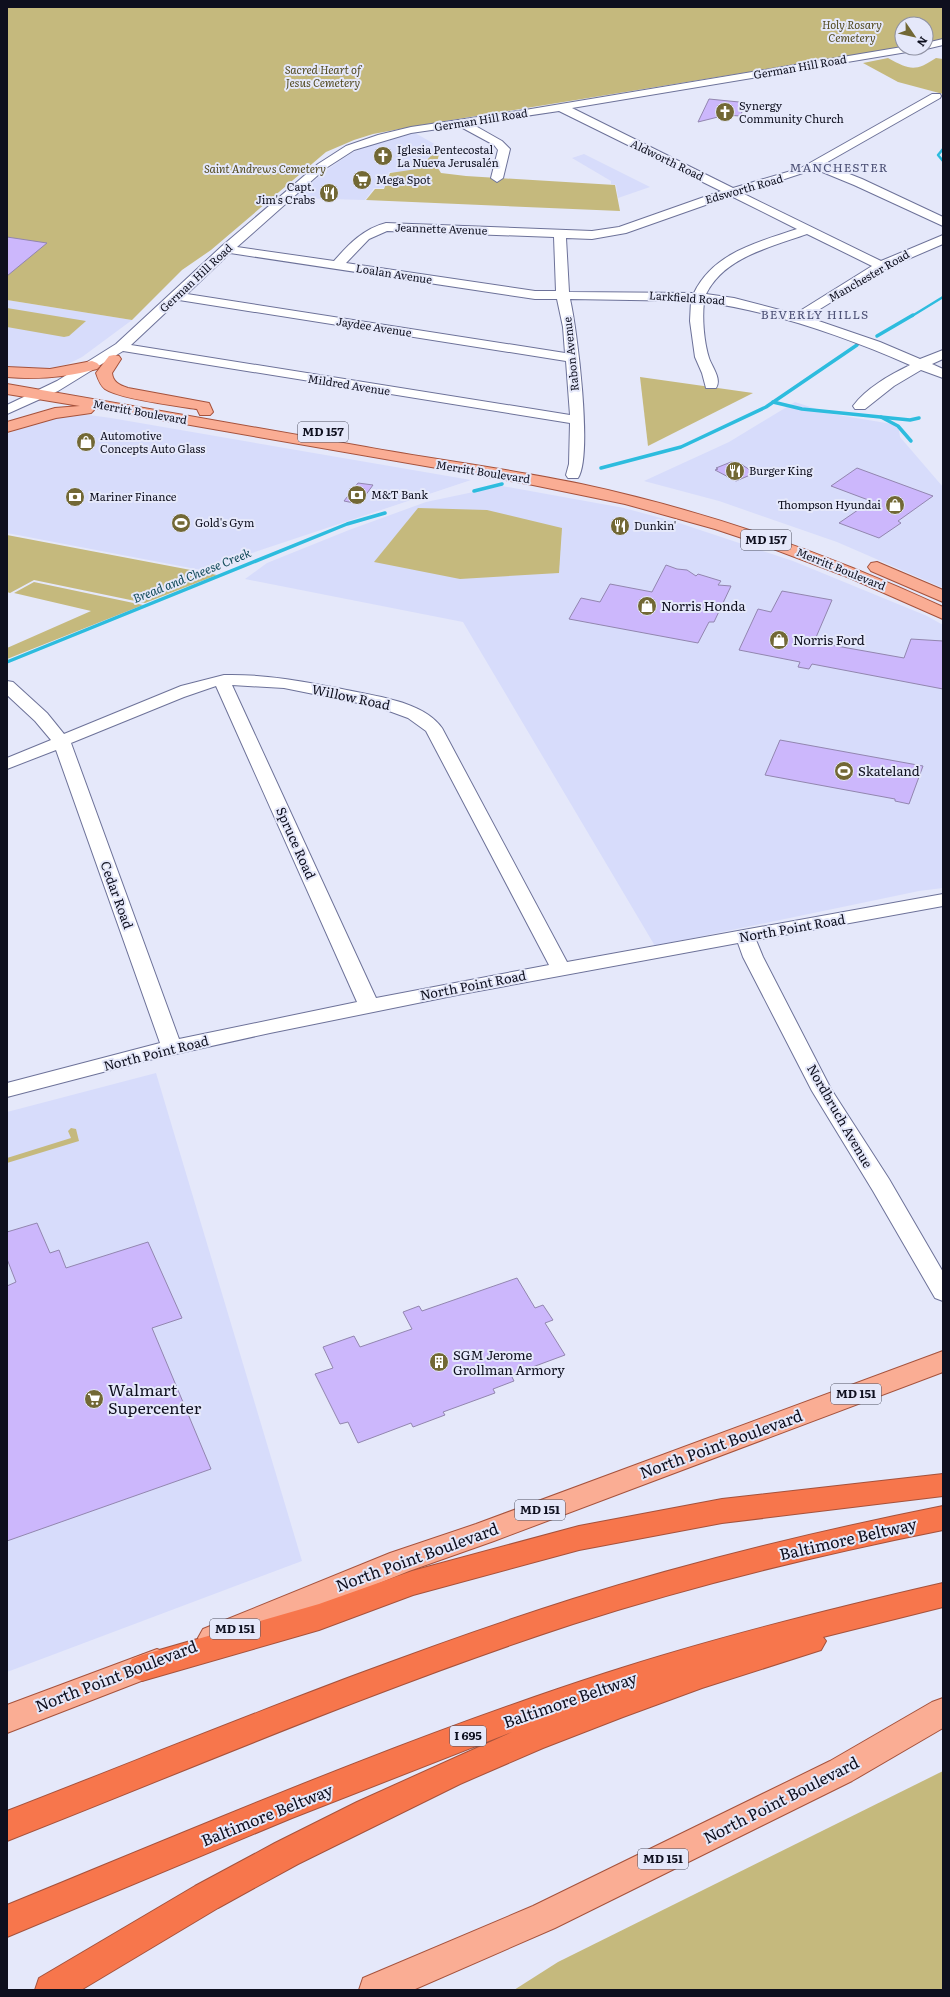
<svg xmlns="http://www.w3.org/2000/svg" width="950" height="1997" font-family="Literata,serif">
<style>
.built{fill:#d7dcfb}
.green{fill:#c5b97d}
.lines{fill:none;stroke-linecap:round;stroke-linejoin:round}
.stream-far1{stroke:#2dbcde;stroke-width:2.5}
.stream{stroke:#2dbcde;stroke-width:3.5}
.building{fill:#ccb7fc;stroke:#9286af}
.minor-casing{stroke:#6d7299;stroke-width:2}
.major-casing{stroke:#a5523c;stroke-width:2}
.highway-casing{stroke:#a5523c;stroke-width:2}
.minor{fill:#fff;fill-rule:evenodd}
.major{fill:#faad94;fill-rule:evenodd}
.highway{fill:#f7764c;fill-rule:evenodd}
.labels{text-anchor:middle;stroke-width:4;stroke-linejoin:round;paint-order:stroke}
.far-park-label{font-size:11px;font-style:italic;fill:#524a20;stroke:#e5e8fa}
.far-street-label{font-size:11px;fill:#0e0f1e;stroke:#e5e8fa}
.far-poi-label{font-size:11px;fill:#0e0f1e;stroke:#e5e8fa;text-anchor:start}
.far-neighbourhood-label{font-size:12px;letter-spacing:1px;fill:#4d5176;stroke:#e5e8fa}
.shield{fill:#e5e8fa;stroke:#4e5060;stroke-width:1}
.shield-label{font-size:12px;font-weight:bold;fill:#0e0f1e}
.far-water-label{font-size:12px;font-style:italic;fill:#114a59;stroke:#e5e8fa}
.poi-label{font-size:13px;fill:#0e0f1e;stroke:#e5e8fa;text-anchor:start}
.street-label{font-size:13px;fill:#0e0f1e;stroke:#e5e8fa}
.near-poi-label{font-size:16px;fill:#0e0f1e;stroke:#e5e8fa;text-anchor:start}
.near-street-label{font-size:16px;fill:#0e0f1e;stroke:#e5e8fa}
</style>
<rect width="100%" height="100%" fill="#e5e8fa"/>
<!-- built -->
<g class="built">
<path d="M 415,133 L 445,150 L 436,155 L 428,174 L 389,172 L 384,188 L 374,188 L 365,200 L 295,198 L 325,171 L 353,152 L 388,139 Z"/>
<path d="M 584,154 L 650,187 L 618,198 L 616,185 L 611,184 L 611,181 L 572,158 Z"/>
<path d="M 7,300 L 132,320 L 82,357 L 68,364 L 47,369 L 26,369 L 7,366 Z"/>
<path d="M 795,402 L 832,414 L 898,425 L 900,437 L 943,487 L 943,588 L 837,542 L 719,501 L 644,481 L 729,442 Z"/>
<path d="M 70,415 L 89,415 L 111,418 L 471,480 L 201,570 L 7,533 L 7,434 L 49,418 Z"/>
<path d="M 502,486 L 624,508 L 679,523 L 793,561 L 927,616 L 943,625 L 943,888 L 919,891 L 655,946 L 463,622 L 245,579 L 267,563 L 349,530 L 426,502 Z"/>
<path d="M 156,1073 L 302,1561 L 7,1672 L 7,1112 Z"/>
</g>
<!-- green -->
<g class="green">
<path d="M 7,7 L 943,7 L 943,39 L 926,43 L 926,24 L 902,24 L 902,47 L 421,125 L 373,134 L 354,140 L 326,152 L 211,250 L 182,270 L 132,320 L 7,300 Z"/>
<path d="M 888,58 C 910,70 915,72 936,58 L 943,59 L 943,94 L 898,82 L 863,63 Z"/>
<path d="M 432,155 L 439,155 L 436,165 L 441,173 L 466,176 L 615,185 L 620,211 L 366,200 L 375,189 L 384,189 L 390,173 L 417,169 Z"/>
<path d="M 7,308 L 86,321 L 69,336 L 64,337 L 7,327 Z"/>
<path d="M 640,377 L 753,393 L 648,446 Z"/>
<path d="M 418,508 L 487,510 L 562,528 L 559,573 L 460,579 L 374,562 Z"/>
<path d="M 7,535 L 217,575 L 145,603 L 34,580 L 10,593 L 7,592 Z"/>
<path d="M 34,582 L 143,605 L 7,659 L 7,648 L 91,611 L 14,593 Z"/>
<path d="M 71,1128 L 76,1129 L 79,1141 L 7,1163 L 7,1158 L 71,1138 L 68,1131 Z"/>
<path d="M 943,1771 L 943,1990 L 514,1990 L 558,1962 Z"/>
</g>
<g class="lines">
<!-- stream-far1 -->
<g class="stream-far1">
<path d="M 943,149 L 938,155 L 943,161"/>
<path d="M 912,316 L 943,297"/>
</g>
<!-- stream -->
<g class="stream">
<path d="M 877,336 L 913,315"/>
<path d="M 773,402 L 802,409 L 910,420 L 919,418"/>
<path d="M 881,417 L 898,426 L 911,441"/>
<path d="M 601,468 L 681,447 L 766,407 L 857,345"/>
<path d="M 474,491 L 502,484"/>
<path d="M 7,662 L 347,524 L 385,513"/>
</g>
</g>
<!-- building -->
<g class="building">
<path d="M 709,99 L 739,102 L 739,104 L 746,104 L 740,116 L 726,115 L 698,122 Z"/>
<path d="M 7,237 L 47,243 L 7,276 Z"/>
<path d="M 731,462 L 739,463 L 755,473 L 736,481 L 715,470 L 718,469 L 716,468 Z"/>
<path d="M 857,468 L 933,496 L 898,521 L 901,523 L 879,538 L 839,523 L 871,501 L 831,486 Z"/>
<path d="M 358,483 L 373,485 L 359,504 L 344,501 Z"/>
<path d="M 666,565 L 677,569 L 687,570 L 696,576 L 698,574 L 721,581 L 718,585 L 731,586 L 714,622 L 709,622 L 698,643 L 569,619 L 581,598 L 600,602 L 610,584 L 652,592 Z"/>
<path d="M 782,591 L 832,600 L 814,642 L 904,658 L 911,639 L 943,641 L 943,689 L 812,664 L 809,669 L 798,667 L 800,662 L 739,650 L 758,609 L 771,612 Z"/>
<path d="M 780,740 L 923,766 L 909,804 L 895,801 L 895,799 L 765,775 Z"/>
<path d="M 37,1223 L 50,1253 L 59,1250 L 66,1268 L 148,1242 L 182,1318 L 152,1328 L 211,1469 L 7,1541 L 7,1286 L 16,1282 L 7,1259 L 7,1232 Z"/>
<path d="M 517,1278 L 535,1308 L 543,1305 L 553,1320 L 545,1323 L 565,1355 L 511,1375 L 514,1381 L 493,1389 L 495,1393 L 443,1412 L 445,1415 L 413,1427 L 411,1423 L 358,1443 L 348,1422 L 340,1424 L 315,1374 L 333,1368 L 323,1347 L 354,1336 L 360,1347 L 412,1329 L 403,1312 L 419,1306 L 422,1311 Z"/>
</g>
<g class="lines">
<defs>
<g id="minor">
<path d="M 943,39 L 943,45 L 926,49 L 922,48 L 926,48 L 926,43 Z"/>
<path d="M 902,47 L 918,48 L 913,51 L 572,108 L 733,188 L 801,168 L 932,94 L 940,94 L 941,96 L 940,98 L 824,164 L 862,179 L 943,217 L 943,226 L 854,185 L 815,169 L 742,193 L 881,261 L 943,235 L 943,244 L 885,269 L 807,317 L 880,342 L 920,359 L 943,350 L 943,359 L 932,364 L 943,369 L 943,378 L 921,370 L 894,386 L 865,409 L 855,409 L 853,406 C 866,388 890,375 910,365 C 844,336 775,312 704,302 C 702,319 704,342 709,358 C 712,367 722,379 716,388 L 706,388 L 702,373 L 695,357 L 690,321 L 691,301 L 570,299 C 577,329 593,456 578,478 L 568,478 L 566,475 L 569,464 L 570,423 L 123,351 L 58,391 L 7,414 L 7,405 L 57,381 L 116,344 L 222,246 L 318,164 L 346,146 L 378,135 L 411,127 L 525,110 ZM 559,111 L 721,191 L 619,227 L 592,231 L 386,223 C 363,229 349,244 334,261 L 237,247 L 326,168 L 354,150 L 411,133 L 459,126 L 494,145 L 498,150 L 491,178 L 497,182 L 503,178 L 510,149 L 502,141 L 472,124 ZM 731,196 L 797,229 C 758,242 713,253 694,293 L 569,292 L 566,238 L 592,239 L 626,233 ZM 387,231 L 554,237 L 556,291 L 535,291 L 346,263 L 369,239 ZM 807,234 L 872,266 L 795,314 L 734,298 L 706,294 C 724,257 771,247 807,234 ZM 230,253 L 535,299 L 557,299 L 563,327 L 565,353 L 187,294 ZM 179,300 L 566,361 L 570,415 L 131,345 Z"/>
<path d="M 224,675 C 264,674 302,681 342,689 C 372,696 422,700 442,728 L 567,962 L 943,894 L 943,906 L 756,940 L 763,957 L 831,1089 L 889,1179 L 943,1272 L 943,1301 L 935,1298 L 873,1191 L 812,1091 L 743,957 L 738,943 L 462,994 L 270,1033 L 153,1059 L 7,1097 L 7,1083 L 160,1043 L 56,750 L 7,769 L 7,758 L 51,740 L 35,721 L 7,695 L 7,681 L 13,682 L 47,713 L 64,734 L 181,686 ZM 232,685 L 284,688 L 378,707 L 408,718 L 426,731 L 549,965 L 376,998 ZM 216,686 L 357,1002 L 179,1039 L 71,743 L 184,697 Z"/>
</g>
<g id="major">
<path d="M 114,355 L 119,356 L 121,359 L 112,373 C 113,382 119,385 128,388 L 209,403 L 213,412 L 210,415 L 200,415 L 197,409 C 177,406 119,399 105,389 C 100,385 98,379 96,373 L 109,356 Z"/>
<path d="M 92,361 L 97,363 L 100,366 L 97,369 C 67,377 38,380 7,377 L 7,367 L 50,369 Z"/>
<path d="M 7,384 C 127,405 246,426 366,447 C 437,460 510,469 581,484 C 706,511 827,553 943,607 L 943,619 L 850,578 L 760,544 L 715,529 L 625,504 L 528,484 L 93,408 L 94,410 L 91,413 L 56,418 L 7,432 L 7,422 L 55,408 L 80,406 L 7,394 Z"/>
<path d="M 877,562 L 943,590 L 943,602 L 871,571 L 868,567 L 871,563 Z"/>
<path d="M 943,1351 L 943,1372 L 494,1541 L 409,1571 L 213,1651 L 203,1647 L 198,1638 L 203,1629 L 390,1553 L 476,1524 Z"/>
<path d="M 157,1649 L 167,1653 L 172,1662 L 167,1671 L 7,1733 L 7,1705 Z"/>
<path d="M 943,1698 L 943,1728 L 852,1781 L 555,1928 L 413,1990 L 359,1990 L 363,1978 L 533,1906 L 830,1761 L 932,1702 Z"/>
</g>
<g id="highway">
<path d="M 943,1474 L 943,1496 L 722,1523 L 579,1550 L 413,1595 L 319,1630 L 142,1681 L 132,1677 L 127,1668 L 132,1659 L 142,1655 L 319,1604 L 412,1571 L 579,1526 L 722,1499 Z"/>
<path d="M 943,1506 L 943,1530 C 818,1555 694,1585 573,1624 C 381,1687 195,1767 7,1841 L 7,1811 C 195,1738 381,1660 573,1599 C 694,1561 818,1531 943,1506 Z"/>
<path d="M 943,1583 L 943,1607 L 823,1637 L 826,1641 L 821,1650 L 702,1688 L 623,1717 L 543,1748 L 460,1784 L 298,1864 L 218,1908 L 81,1990 L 35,1990 L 39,1978 L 195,1886 L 275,1843 L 357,1802 L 512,1732 L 292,1818 L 7,1937 L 7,1905 C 205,1824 402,1739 606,1673 C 717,1637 830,1609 943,1583 Z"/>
</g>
</defs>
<!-- minor casing -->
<use href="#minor" class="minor-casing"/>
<!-- major casing -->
<use href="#major" class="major-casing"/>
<!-- highway casing -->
<use href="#highway" class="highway-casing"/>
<!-- minor -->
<use href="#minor" class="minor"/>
<!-- major -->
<use href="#major" class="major"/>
<!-- highway -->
<use href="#highway" class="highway"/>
</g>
<!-- icons -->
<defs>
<symbol id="church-disc" viewBox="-11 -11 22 22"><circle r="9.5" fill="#726835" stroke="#e5e8fa"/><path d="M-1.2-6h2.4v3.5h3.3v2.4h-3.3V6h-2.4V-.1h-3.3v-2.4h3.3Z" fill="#fff"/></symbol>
<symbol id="supermarket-disc" viewBox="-11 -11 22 22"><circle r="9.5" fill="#726835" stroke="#e5e8fa"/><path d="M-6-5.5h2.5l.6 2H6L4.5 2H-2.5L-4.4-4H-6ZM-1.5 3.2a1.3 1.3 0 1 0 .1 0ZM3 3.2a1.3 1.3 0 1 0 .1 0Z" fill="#fff"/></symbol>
<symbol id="restaurant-disc" viewBox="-11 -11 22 22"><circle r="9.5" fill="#726835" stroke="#e5e8fa"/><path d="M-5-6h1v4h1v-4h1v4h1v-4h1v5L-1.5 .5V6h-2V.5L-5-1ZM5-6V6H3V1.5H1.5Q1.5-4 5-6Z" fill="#fff"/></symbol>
<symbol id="shop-disc" viewBox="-11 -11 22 22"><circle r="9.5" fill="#726835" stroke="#e5e8fa"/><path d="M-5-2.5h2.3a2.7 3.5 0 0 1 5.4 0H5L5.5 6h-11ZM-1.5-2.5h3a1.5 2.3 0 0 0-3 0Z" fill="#fff"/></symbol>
<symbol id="bank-disc" viewBox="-11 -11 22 22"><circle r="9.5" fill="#726835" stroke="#e5e8fa"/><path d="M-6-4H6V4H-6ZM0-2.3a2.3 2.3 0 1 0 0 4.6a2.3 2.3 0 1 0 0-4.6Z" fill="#fff"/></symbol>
<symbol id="stadium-disc" viewBox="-11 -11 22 22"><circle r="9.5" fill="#726835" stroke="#e5e8fa"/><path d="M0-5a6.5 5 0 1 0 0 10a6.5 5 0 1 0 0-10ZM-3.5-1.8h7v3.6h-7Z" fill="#fff"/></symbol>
<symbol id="building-disc" viewBox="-11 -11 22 22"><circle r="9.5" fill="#726835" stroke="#e5e8fa"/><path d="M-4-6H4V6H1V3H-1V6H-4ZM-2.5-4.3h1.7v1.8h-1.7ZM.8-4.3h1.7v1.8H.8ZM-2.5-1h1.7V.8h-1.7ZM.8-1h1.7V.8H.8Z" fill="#fff"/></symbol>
</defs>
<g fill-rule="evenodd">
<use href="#church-disc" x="714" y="101" width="22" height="22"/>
<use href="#church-disc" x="372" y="145" width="22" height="22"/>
<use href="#supermarket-disc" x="351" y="169" width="22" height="22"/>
<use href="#restaurant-disc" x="318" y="182" width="22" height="22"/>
<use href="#shop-disc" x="75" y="431" width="22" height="22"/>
<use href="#restaurant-disc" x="724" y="460" width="22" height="22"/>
<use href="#bank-disc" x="346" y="484" width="22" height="22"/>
<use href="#bank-disc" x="64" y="486" width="22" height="22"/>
<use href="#shop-disc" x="884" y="494" width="22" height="22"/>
<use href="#stadium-disc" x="170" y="512" width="22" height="22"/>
<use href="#restaurant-disc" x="609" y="515" width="22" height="22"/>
<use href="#shop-disc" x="636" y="595" width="22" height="22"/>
<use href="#shop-disc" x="768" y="629" width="22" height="22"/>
<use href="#stadium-disc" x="833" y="760" width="22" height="22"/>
<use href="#building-disc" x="428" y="1351" width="22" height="22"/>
<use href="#supermarket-disc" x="83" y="1388" width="22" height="22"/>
</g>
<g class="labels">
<!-- far-park labels -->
<g class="far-park-label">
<text x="852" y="29">Holy Rosary<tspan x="852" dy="13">Cemetery</tspan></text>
<text x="323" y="74">Sacred Heart of<tspan x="323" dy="13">Jesus Cemetery</tspan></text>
<text x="265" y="173">Saint Andrews Cemetery</text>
</g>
<!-- far-street labels -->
<g class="far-street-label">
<text transform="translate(800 67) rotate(-10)" y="4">German Hill Road</text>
<text transform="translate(481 120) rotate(-9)" y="4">German Hill Road</text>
<text transform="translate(667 160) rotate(26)" y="4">Aldworth Road</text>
<text transform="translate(744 189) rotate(-16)" y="4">Edsworth Road</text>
<text transform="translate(441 229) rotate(2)" y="4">Jeannette Avenue</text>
<text transform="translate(394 274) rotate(9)" y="4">Loalan Avenue</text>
<text transform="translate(869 276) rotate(-30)" y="4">Manchester Road</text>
<text transform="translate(196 278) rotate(-43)" y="4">German Hill Road</text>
<text transform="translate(687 298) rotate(4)" y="4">Larkfield Road</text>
<text transform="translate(374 327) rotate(9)" y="4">Jaydee Avenue</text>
<text transform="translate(571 354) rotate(-96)" y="4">Rabon Avenue</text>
<text transform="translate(349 385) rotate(9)" y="4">Mildred Avenue</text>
<text transform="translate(140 412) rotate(10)" y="4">Merritt Boulevard</text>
<text transform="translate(483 472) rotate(9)" y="4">Merritt Boulevard</text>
<text transform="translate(841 569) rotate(22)" y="4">Merritt Boulevard</text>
</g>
<!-- far-poi labels -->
<g class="far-poi-label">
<text x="739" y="110">Synergy<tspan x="739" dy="13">Community Church</tspan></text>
<text x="397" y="154">Iglesia Pentecostal<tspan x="397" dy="13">La Nueva Jerusalén</tspan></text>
<text x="376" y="184">Mega Spot</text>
<text x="315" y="191" text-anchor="end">Capt.<tspan x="315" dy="13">Jim's Crabs</tspan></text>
<text x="100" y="440">Automotive<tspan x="100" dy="13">Concepts Auto Glass</tspan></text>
<text x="749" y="475">Burger King</text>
<text x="371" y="499">M&amp;T Bank</text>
<text x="89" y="501">Mariner Finance</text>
<text x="881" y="509" text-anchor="end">Thompson Hyundai</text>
<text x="195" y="527">Gold's Gym</text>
<text x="634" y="530">Dunkin'</text>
</g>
<!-- far-neighbourhood labels -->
<g class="far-neighbourhood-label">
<text x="839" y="172">MANCHESTER</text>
<text x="815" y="319">BEVERLY HILLS</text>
</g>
<!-- shield labels -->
<g class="shield">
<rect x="298" y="422" width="50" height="20" rx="3"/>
<rect x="741" y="530" width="50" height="20" rx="3"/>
<rect x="831" y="1384" width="50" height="20" rx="3"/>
<rect x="515" y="1500" width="50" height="20" rx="3"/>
<rect x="210" y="1619" width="50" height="20" rx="3"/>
<rect x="450" y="1726" width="36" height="20" rx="3"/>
<rect x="638" y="1849" width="50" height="20" rx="3"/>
</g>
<g class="shield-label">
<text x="323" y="436">MD 157</text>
<text x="766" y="544">MD 157</text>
<text x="856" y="1398">MD 151</text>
<text x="540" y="1514">MD 151</text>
<text x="235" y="1633">MD 151</text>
<text x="468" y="1740">I 695</text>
<text x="663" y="1863">MD 151</text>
</g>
<!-- far-water labels -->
<g class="far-water-label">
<text transform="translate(192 576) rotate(-22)" y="4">Bread and Cheese Creek</text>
</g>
<!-- poi labels -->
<g class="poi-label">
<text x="661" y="611">Norris Honda</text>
<text x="793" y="645">Norris Ford</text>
<text x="858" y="776">Skateland</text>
<text x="453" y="1360">SGM Jerome<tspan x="453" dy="15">Grollman Armory</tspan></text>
</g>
<!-- street labels -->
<g class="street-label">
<text transform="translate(351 697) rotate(12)" y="5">Willow Road</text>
<text transform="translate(296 843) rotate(66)" y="5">Spruce Road</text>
<text transform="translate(117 895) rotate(70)" y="5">Cedar Road</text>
<text transform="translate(792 928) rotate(-10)" y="5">North Point Road</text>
<text transform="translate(473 985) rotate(-11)" y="5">North Point Road</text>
<text transform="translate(156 1053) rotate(-14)" y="5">North Point Road</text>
<text transform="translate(840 1116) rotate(60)" y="5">Nordbruch Avenue</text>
</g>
<!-- near-poi labels -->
<g class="near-poi-label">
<text x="108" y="1396">Walmart<tspan x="108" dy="18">Supercenter</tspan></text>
</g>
<!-- near-street labels -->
<g class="near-street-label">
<text transform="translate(721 1444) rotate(-20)" y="6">North Point Boulevard</text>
<text transform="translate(848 1539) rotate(-13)" y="6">Baltimore Beltway</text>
<text transform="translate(417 1557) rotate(-20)" y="6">North Point Boulevard</text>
<text transform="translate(116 1676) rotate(-21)" y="6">North Point Boulevard</text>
<text transform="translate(570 1700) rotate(-19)" y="6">Baltimore Beltway</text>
<text transform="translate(781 1800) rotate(-27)" y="6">North Point Boulevard</text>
<text transform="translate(267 1815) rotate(-22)" y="6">Baltimore Beltway</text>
</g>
</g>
<!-- border -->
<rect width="950" height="1997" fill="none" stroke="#0e0f1e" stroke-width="16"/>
<!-- north arrow -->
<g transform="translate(914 36) rotate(124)"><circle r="19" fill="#e5e8fa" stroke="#8f91a2"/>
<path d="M0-3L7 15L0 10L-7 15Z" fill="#726835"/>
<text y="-6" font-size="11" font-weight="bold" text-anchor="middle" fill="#0e0f1e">N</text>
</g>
</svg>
